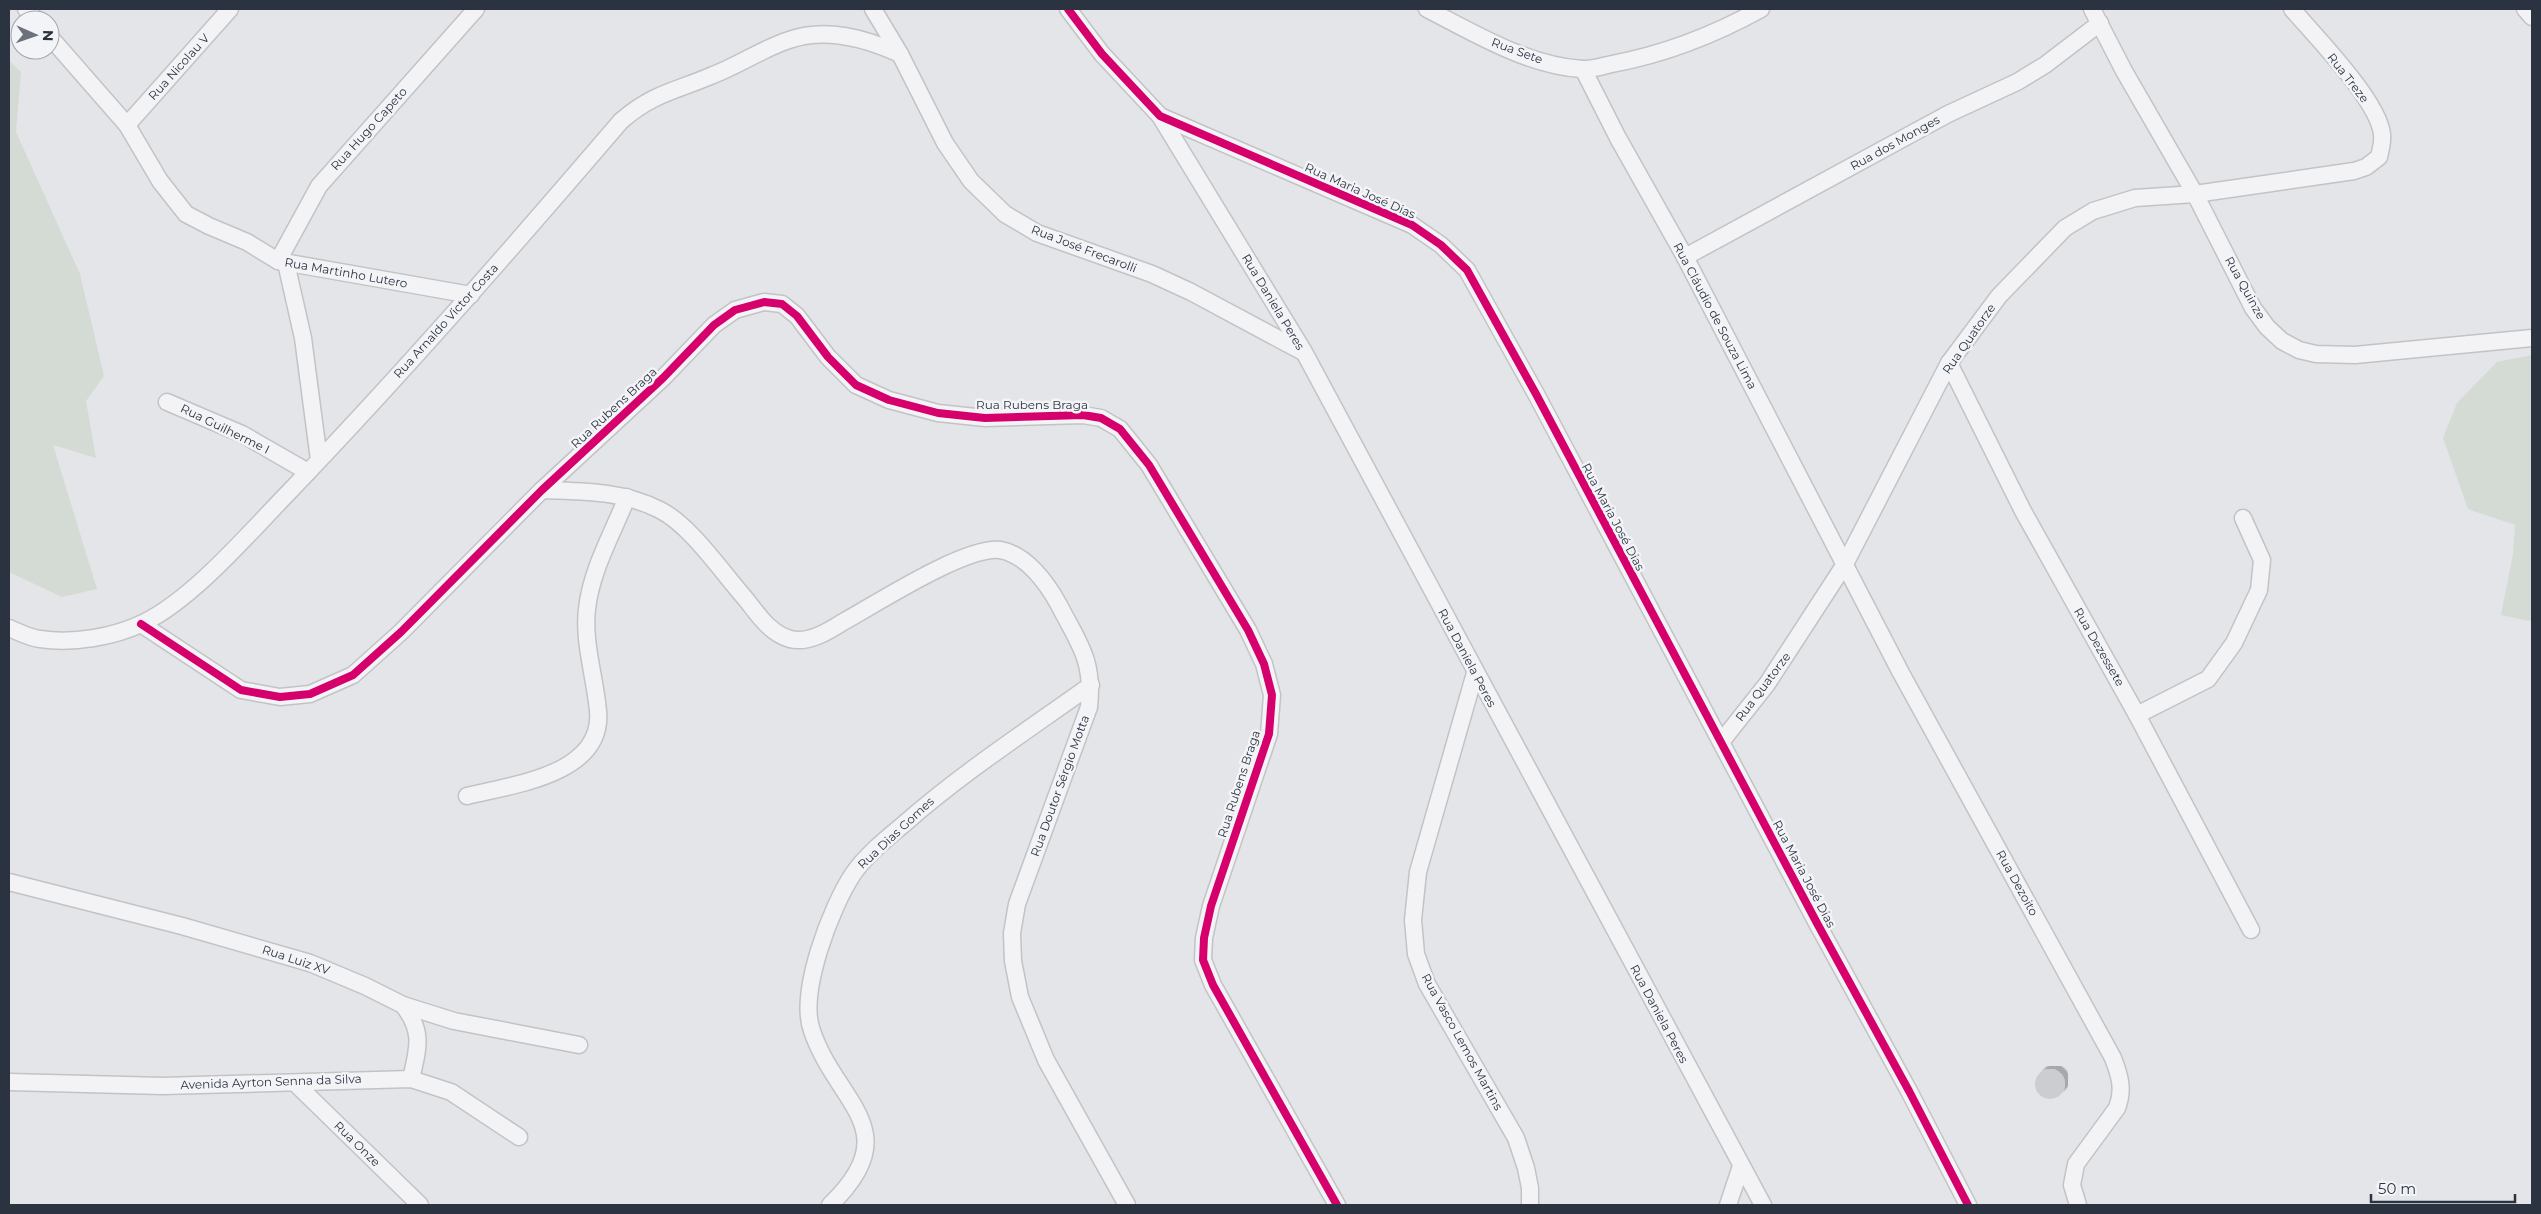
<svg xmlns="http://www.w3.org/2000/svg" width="2541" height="1214" font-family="Montserrat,sans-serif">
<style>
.green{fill:#d4dbd4}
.building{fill:#cccdd0;filter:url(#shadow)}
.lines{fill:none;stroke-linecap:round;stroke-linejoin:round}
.street-casing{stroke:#c2c3c6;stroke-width:19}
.street{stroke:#f3f3f5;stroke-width:16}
.cycleway-casing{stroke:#f2f4f7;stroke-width:11}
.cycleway{stroke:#d6006c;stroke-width:8}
.labels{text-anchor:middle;stroke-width:5;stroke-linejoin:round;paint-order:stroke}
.street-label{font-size:12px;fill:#2c3340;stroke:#f2f4f7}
</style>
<defs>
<filter id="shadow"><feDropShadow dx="4.5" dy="-4.5" stdDeviation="0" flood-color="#0004"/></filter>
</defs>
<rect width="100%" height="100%" fill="#e3e5e8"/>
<!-- green -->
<g class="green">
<path d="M 9,61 L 21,72 L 16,132 L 80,274 L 104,376 L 86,401 L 96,458 L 53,445 L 97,589 L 62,597 L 9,572 Z"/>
<path d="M 2532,355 L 2532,619 L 2529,621 L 2501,615 L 2513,554 L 2515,525 L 2468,509 L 2443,438 L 2457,403 L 2497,362 Z"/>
</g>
<!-- building -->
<circle class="building" cx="2050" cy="1084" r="15"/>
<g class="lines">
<defs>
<g id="street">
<path d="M 26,9 L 36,20"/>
<path d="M 873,9 L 900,54 L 945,143 L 971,181 L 1005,214 L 1037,233 L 1152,274 L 1191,292 L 1303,352"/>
<path d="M 1068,9 L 1102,54 L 1160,116 L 1412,225 L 1441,245 L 1467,270 L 1536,394 L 1818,925 L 1909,1091 L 1968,1205"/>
<path d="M 1427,9 C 1474,33 1528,66 1582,69 C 1591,70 1603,66 1612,64 C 1665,54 1714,35 1761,9"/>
<path d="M 2092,9 L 2124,71 L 2195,194 L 2253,308 L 2267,327 L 2282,341 L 2299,350 L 2316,354 L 2355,355 L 2532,338"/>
<path d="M 2525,9 L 2532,17"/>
<path d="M 50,37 L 127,125 L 160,181 L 186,214 L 209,226 L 247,242 L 278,261 L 471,295"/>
<path d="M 1583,69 L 1618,138 L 1685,257 L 1901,673 L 2113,1058 C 2120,1076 2124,1090 2117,1108 L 2076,1164 L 2072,1185 L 2078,1205"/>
<path d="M 1160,116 L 1304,352 L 1763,1205"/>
<path d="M 127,125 L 230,9"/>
<path d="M 1685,257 L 1948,114 L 2017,82 L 2045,65 L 2100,23"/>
<path d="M 278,261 L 319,186 L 476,9"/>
<path d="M 286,263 L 303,338 L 319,460"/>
<path d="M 1949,363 L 2023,511 L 2137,715 L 2251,930"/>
<path d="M 167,402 L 242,434 L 308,472"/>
<path d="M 542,490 C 583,491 623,491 660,510 C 690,525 722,572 744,597 C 758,614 769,633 790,639 C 808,644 829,631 843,622 C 876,604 965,546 1000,550 C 1026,554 1047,583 1059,605 C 1079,644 1094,660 1089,707 L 1017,904 L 1012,933 L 1013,961 L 1020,997 L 1046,1060 L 1127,1205"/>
<path d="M 141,624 L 241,690 L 280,697 L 310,694 L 353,675 L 401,632 L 542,490 L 663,378 L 714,325 L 735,310 L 764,302 L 782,304 L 797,316 L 828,357 L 856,385 L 889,400 L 938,413 L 985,418 L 1083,415 L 1101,418 L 1120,429 L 1149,465 L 1248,630 L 1264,664 L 1272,695 L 1269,734 L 1211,906 L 1204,938 L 1203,960 L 1213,985 L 1337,1205"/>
<path d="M 9,628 C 19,632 30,638 40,639 C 73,644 114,637 143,623 C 193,599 249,533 289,492 C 404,372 513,247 621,121 C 653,93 676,91 713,75 C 739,65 762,49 789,40 C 826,27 865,38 900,54"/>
<path d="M 1475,673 L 1418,872 L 1413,920 L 1416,954 L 1427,984 L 1516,1138 L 1526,1168 L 1530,1188 L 1530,1205"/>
<path d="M 2137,715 L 2208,679 L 2234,643 L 2259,590 L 2262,560 L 2243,518"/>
<path d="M 1721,742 L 1767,684 L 1845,564 L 1949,363 L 1999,296 L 2065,228 L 2093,211 L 2135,198 L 2195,194 L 2354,171 L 2366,167 L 2379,157 C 2381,149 2383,141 2382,134 C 2378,100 2315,36 2292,9"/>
<path d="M 467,796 C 511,785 604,775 598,711 C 595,677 583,642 587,609 C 591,570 613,533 627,497"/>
<path d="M 9,882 L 182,926 L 310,963 L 365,986 L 403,1005 L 454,1021 L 579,1045"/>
<path d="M 403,1005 C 424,1032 418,1048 411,1079"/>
<path d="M 9,1082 L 163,1086 L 411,1079 L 451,1092 L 519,1137"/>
<path d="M 295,1083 L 420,1205"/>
<path d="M 830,1205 C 908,1130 837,1104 812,1031 C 798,993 831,907 853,874 C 865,856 887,838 904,824 C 962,773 1028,730 1091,685"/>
<path d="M 1728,1205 L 1741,1166"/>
</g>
</defs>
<!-- street casing -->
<use href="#street" class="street-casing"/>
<!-- street -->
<use href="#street" class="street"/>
<defs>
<g id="cycleway">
<path d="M 1068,9 L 1102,54 L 1160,116 L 1412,225 L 1441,245 L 1467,270 L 1536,394 L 1818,925 L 1909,1091 L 1968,1205"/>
<path d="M 141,624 L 241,690 L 280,697 L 310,694 L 353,675 L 401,632 L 542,490 L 663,378 L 714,325 L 735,310 L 764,302 L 782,304 L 797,316 L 828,357 L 856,385 L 889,400 L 938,413 L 985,418 L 1083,415 L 1101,418 L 1120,429 L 1149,465 L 1248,630 L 1264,664 L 1272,695 L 1269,734 L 1211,906 L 1204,938 L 1203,960 L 1213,985 L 1337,1205"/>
</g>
</defs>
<!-- cycleway casing -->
<use href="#cycleway" class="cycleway-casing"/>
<!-- cycleway -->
<use href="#cycleway" class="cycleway"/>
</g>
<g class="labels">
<!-- street labels -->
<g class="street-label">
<text transform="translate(1517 51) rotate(20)" y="4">Rua Sete</text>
<text transform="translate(179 67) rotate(-48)" y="4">Rua Nicolau V</text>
<text transform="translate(2348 78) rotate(52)" y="4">Rua Treze</text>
<text transform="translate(369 129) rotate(-48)" y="4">Rua Hugo Capeto</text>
<text transform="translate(1895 143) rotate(-29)" y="4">Rua dos Monges</text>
<text transform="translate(1360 191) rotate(24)" y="4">Rua Maria José Dias</text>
<text transform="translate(1084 249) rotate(21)" y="4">Rua José Frecarolli</text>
<text transform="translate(346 273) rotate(10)" y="4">Rua Martinho Lutero</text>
<text transform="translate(2245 288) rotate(61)" y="4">Rua Quinze</text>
<text transform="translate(1273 302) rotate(59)" y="4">Rua Daniela Peres</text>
<text transform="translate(1715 316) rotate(62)" y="4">Rua Cláudio de Souza Lima</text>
<text transform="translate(446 321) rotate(-48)" y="4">Rua Arnaldo Victor Costa</text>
<text transform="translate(1969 339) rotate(-55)" y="4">Rua Quatorze</text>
<text x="1032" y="409">Rua Rubens Braga</text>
<text transform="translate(614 408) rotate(-43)" y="4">Rua Rubens Braga</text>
<text transform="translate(225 429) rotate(26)" y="4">Rua Guilherme I</text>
<text transform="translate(1613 517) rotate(62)" y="4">Rua Maria José Dias</text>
<text transform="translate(2099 647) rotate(60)" y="4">Rua Dezessete</text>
<text transform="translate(1467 658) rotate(62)" y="4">Rua Daniela Peres</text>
<text transform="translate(1763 687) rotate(-53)" y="4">Rua Quatorze</text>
<text transform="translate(1239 784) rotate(-72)" y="4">Rua Rubens Braga</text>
<text transform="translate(1060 786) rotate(-70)" y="4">Rua Doutor Sérgio Motta</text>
<text transform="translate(896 833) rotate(-43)" y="4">Rua Dias Gomes</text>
<text transform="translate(1804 874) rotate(62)" y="4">Rua Maria José Dias</text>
<text transform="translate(2017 883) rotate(61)" y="4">Rua Dezoito</text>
<text transform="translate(296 960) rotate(18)" y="4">Rua Luiz XV</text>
<text transform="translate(1659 1014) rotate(62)" y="4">Rua Daniela Peres</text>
<text transform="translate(1462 1042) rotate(61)" y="4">Rua Vasco Lemos Martins</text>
<text transform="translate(271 1082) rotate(-2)" y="4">Avenida Ayrton Senna da Silva</text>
<text transform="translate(357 1144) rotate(44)" y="4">Rua Onze</text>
</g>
</g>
<!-- border -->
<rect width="2541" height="1214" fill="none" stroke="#2c3340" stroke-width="20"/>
<!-- north arrow -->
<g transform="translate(35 35) rotate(92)"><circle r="24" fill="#f2f4f7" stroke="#a3a7ae"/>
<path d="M0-4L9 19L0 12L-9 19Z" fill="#6c717b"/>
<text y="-8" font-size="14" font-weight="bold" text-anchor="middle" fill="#2c3340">N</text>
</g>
<!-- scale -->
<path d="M2371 1194v8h144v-8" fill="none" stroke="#2c3340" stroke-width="2.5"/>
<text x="2378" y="1194" font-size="15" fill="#2c3340" stroke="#f2f4f7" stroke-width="4" paint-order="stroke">50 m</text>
</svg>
